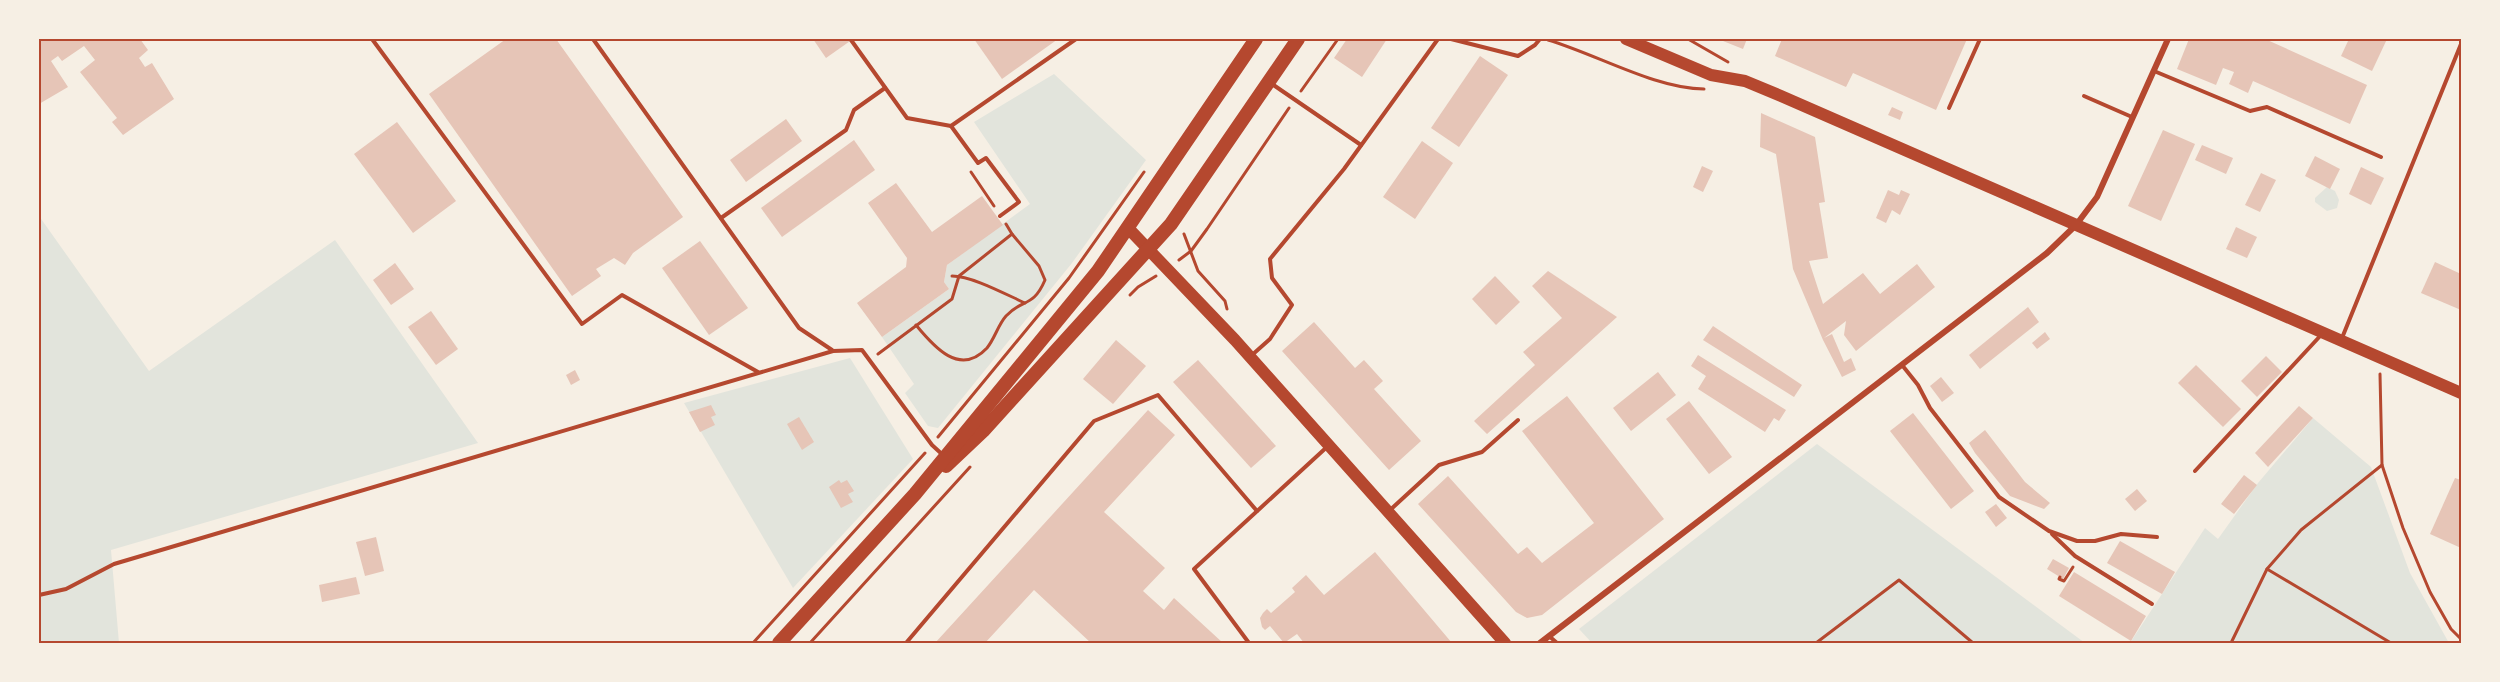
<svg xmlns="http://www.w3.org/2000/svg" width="2500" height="682" font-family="'Archivo Narrow',sans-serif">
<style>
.green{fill:#e2e4dc}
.building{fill:#e6c5b7}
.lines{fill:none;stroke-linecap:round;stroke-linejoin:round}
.path{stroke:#b5482f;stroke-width:3}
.service{stroke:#b5482f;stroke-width:4}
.minor{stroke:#b5482f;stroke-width:6}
.secondary{stroke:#b5482f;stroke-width:12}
.primary{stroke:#b5482f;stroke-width:14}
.neatline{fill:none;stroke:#b5482f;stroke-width:2}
</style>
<rect width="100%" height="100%" fill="#f6efe4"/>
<!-- green -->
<g class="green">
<path d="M 1054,74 L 1146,160 L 1072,263 L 938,428 L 928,426 L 905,393 L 914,384 L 882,337 L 949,289 L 944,282 L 947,265 L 1030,204 L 974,122 Z"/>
<path d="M 2327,187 L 2335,191 L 2339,200 L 2337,208 L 2327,211 L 2315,202 L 2315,198 Z"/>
<path d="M 39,216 L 149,371 L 335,240 L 478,443 L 111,550 L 119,643 L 39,643 Z"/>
<path d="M 850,358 L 913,459 L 793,588 L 684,403 Z"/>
<path d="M 2313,418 L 2371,467 L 2410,573 L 2449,643 L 2130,643 L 2205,528 L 2218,539 L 2258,483 Z"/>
<path d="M 1817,444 L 2085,643 L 1592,643 L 1579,629 Z"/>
</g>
<!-- building -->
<g class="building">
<path d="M 39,39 L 140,39 L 148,50 L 139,58 L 145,67 L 152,63 L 174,99 L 123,135 L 112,122 L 117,118 L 80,72 L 95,60 L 84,46 L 62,61 L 58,56 L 51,61 L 68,87 L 39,104 Z"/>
<path d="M 506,39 L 556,39 L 683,217 L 633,253 L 625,265 L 614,258 L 596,269 L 601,276 L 572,296 L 429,94 Z"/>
<path d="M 813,39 L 853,39 L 826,58 Z"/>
<path d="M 974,39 L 1058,39 L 1002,79 Z"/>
<path d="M 1347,39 L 1387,39 L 1362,77 L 1334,58 Z"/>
<path d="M 1718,39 L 1747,39 L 1743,49 Z"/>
<path d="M 1782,39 L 1967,39 L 1936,110 L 1853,73 L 1846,87 L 1775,56 Z"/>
<path d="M 2189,39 L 2265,39 L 2367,85 L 2350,124 L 2253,81 L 2248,93 L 2229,84 L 2234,72 L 2223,68 L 2216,85 L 2177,69 Z"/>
<path d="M 2349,39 L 2387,39 L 2372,71 L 2341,56 Z"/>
<path d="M 1480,56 L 1508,75 L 1459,147 L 1431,128 Z"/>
<path d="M 1892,107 L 1903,112 L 1900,120 L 1888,115 Z"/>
<path d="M 1761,113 L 1815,137 L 1825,202 L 1819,203 L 1828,258 L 1809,261 L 1823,304 L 1863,273 L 1880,294 L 1917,264 L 1935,287 L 1856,351 L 1844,335 L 1846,321 L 1824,338 L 1832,334 L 1844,362 L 1851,358 L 1856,370 L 1842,377 L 1823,340 L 1793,269 L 1776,154 L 1760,147 Z"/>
<path d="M 786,119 L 802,141 L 746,182 L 730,160 Z"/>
<path d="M 397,122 L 456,201 L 413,233 L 354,154 Z"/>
<path d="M 2163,130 L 2195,144 L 2161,221 L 2128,206 Z"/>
<path d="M 854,140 L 875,170 L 782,237 L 761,208 Z"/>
<path d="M 1422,141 L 1453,163 L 1415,219 L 1383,197 Z"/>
<path d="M 2202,145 L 2233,158 L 2226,174 L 2195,160 Z"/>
<path d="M 2315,156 L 2340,169 L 2330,189 L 2305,176 Z"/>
<path d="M 1702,166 L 1713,171 L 1703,192 L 1693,187 Z"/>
<path d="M 2361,167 L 2384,178 L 2371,205 L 2349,194 Z"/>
<path d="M 2261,173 L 2276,180 L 2260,212 L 2245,205 Z"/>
<path d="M 896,183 L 932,232 L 982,196 L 1003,225 L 947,265 L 944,282 L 949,289 L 882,337 L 857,303 L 906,267 L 907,258 L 868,203 Z"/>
<path d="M 1888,190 L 1899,195 L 1901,190 L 1910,194 L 1900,215 L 1892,210 L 1886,223 L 1876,218 Z"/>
<path d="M 2236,227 L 2257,237 L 2247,258 L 2226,249 Z"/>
<path d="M 700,241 L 748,308 L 709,335 L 662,268 Z"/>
<path d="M 2435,262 L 2461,274 L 2461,310 L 2421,293 Z"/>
<path d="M 395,263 L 414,289 L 391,305 L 373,280 Z"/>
<path d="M 1548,271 L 1617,317 L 1487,434 L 1474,421 L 1535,365 L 1523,352 L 1562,318 L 1532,286 Z"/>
<path d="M 1495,276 L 1520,302 L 1496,325 L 1472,299 Z"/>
<path d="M 2028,307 L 2039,322 L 1980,369 L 1969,355 Z"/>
<path d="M 431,311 L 458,349 L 436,365 L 408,327 Z"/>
<path d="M 1314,322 L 1355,368 L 1364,360 L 1383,381 L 1374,389 L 1421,441 L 1389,470 L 1282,351 Z"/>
<path d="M 1713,326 L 1802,385 L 1794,397 L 1703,340 Z"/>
<path d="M 2045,332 L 2050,339 L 2037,349 L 2032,343 Z"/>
<path d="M 1116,340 L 1146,366 L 1113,404 L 1083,379 Z"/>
<path d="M 1698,355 L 1786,410 L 1779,421 L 1774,418 L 1765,432 L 1698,389 L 1706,376 L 1691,366 Z"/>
<path d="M 2266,356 L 2282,372 L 2257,397 L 2241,381 Z"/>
<path d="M 1198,360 L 1276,446 L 1251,468 L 1173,382 Z"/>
<path d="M 2196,365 L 2241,409 L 2223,427 L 2178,383 Z"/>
<path d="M 575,370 L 580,380 L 571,385 L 566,375 Z"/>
<path d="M 1658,372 L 1676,395 L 1631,431 L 1613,408 Z"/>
<path d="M 1941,377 L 1954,393 L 1942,402 L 1930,386 Z"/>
<path d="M 1567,396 L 1664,519 L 1542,615 L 1527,618 L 1516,612 L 1418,504 L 1448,476 L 1518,554 L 1527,547 L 1542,563 L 1594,523 L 1522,431 Z"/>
<path d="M 1689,401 L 1732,457 L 1709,474 L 1666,419 Z"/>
<path d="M 711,405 L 716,415 L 711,417 L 715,425 L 700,432 L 689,412 Z"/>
<path d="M 2299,406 L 2313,418 L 2268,467 L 2255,453 Z"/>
<path d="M 1148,410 L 1175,435 L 1104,512 L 1165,568 L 1143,591 L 1164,610 L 1174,598 L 1223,643 L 1091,643 L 1034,590 L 985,643 L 935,643 Z"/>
<path d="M 1913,413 L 1974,491 L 1951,509 L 1890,431 Z"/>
<path d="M 799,417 L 814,442 L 802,450 L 787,424 Z"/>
<path d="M 1985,430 L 2025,482 L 2050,503 L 2044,509 L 2010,496 L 1975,453 L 1969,443 Z"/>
<path d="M 2244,475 L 2257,485 L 2234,514 L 2221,504 Z"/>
<path d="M 2455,478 L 2461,480 L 2461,548 L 2430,534 Z"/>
<path d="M 839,480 L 841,483 L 847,480 L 854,491 L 848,494 L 853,502 L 841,508 L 829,487 Z"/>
<path d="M 2137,489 L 2147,501 L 2135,511 L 2125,499 Z"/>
<path d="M 1996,504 L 2007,518 L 1996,527 L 1985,512 Z"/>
<path d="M 376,537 L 384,571 L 365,576 L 356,542 Z"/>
<path d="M 2120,541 L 2175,572 L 2162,594 L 2107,563 Z"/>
<path d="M 1375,552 L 1452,643 L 1304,643 L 1297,634 L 1284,643 L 1270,626 L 1265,630 L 1262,627 L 1260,618 L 1263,613 L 1267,609 L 1271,613 L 1295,592 L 1292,588 L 1306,575 L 1324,595 Z"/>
<path d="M 2053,559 L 2069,568 L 2063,579 L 2047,569 Z"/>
<path d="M 2074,572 L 2146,616 L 2131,641 L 2059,596 Z"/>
<path d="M 356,577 L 360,594 L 322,602 L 319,585 Z"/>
</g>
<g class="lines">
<!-- path -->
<g class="path">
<path d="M 1688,39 L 1728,62"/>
<path d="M 1548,40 C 1596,54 1656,89 1704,89"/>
<path d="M 1301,91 L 1338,39"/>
<path d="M 971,172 L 994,206"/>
<path d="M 1184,234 L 1198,271 L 1225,301 L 1227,309"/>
<path d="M 1179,260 L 1191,251 L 1207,229 L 1289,108"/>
<path d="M 952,276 C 972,276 1005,294 1025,303"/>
<path d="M 1130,295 L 1138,287 L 1156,276"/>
<path d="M 916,325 C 934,347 960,377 987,348 C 995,338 998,325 1006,316 C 1023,298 1033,308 1045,280 L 1039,266 L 1012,234"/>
<path d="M 878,354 L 952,299 L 959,276 L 1012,234 L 1006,224"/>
<path d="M 2380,374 L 2382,465 L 2403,528 L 2430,592 L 2451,629 L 2461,639"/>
<path d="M 938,437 L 1069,278 L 1144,172"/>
<path d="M 2267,569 L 2391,643"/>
<path d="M 2060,577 L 2059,579 L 2064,581 L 2073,567"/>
<path d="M 753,643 L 925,453"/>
<path d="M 810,643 L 970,467"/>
<path d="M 1816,643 L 1899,580 L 1973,643"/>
<path d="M 2231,643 L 2267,569 L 2301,530 L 2382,465"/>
</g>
<!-- service -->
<g class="service">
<path d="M 372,39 L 582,324 L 622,295 L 758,372"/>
<path d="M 593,39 L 799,328 L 832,350"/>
<path d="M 1451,39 L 1518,56 L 1535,45 L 1540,39"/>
<path d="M 851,40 L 907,118 L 951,126 L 978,163 L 986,158 L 1019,202 L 1000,216"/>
<path d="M 2154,71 L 2250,111 L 2267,107 L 2381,157"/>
<path d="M 1272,84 L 1361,145"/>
<path d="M 2084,96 L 2132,117"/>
<path d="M 1949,108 L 1980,39"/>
<path d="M 951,126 L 1076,39"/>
<path d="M 721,218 L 846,130 L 854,110 L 885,88"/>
<path d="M 2342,338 L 2461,44"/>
<path d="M 1252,355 L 1270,339 L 1292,305 L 1272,278 L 1270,259 L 1344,169 L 1438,39"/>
<path d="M 1902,365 L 1918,385 L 1930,408 L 1999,497 L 2049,531 L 2077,541 L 2095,541 L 2121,534 L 2157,537"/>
<path d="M 2195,471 L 2322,334"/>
<path d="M 1389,511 L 1439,465 L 1482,452 L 1518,420"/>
<path d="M 2052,534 L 2075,556 L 2152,604"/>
<path d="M 39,595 L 66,589 L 114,564 L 833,351 L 862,350 L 932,445 L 944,456"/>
<path d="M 1549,636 L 1557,643"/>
<path d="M 906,643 L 1094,421 L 1158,395 L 1257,511"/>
<path d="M 1249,643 L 1194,569 L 1328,446"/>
</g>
<!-- minor -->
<path class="minor" d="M 1540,643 L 2047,253 L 2076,225 L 2097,197 L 2168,39"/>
<!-- secondary -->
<g class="secondary">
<path d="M 1626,39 L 1711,75 L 1745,81 L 1781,96 L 2461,393"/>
<path d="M 1128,228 L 1235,340 L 1505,643"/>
</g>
<!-- primary -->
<g class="primary">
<path d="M 946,466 L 983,431 L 1171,224 L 1298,39"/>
<path d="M 779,643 L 915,494 L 1098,271 L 1256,39"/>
</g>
</g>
<!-- border -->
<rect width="2500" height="682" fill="none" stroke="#f6efe4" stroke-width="81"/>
<rect x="40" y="40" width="2420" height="602" class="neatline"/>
</svg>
